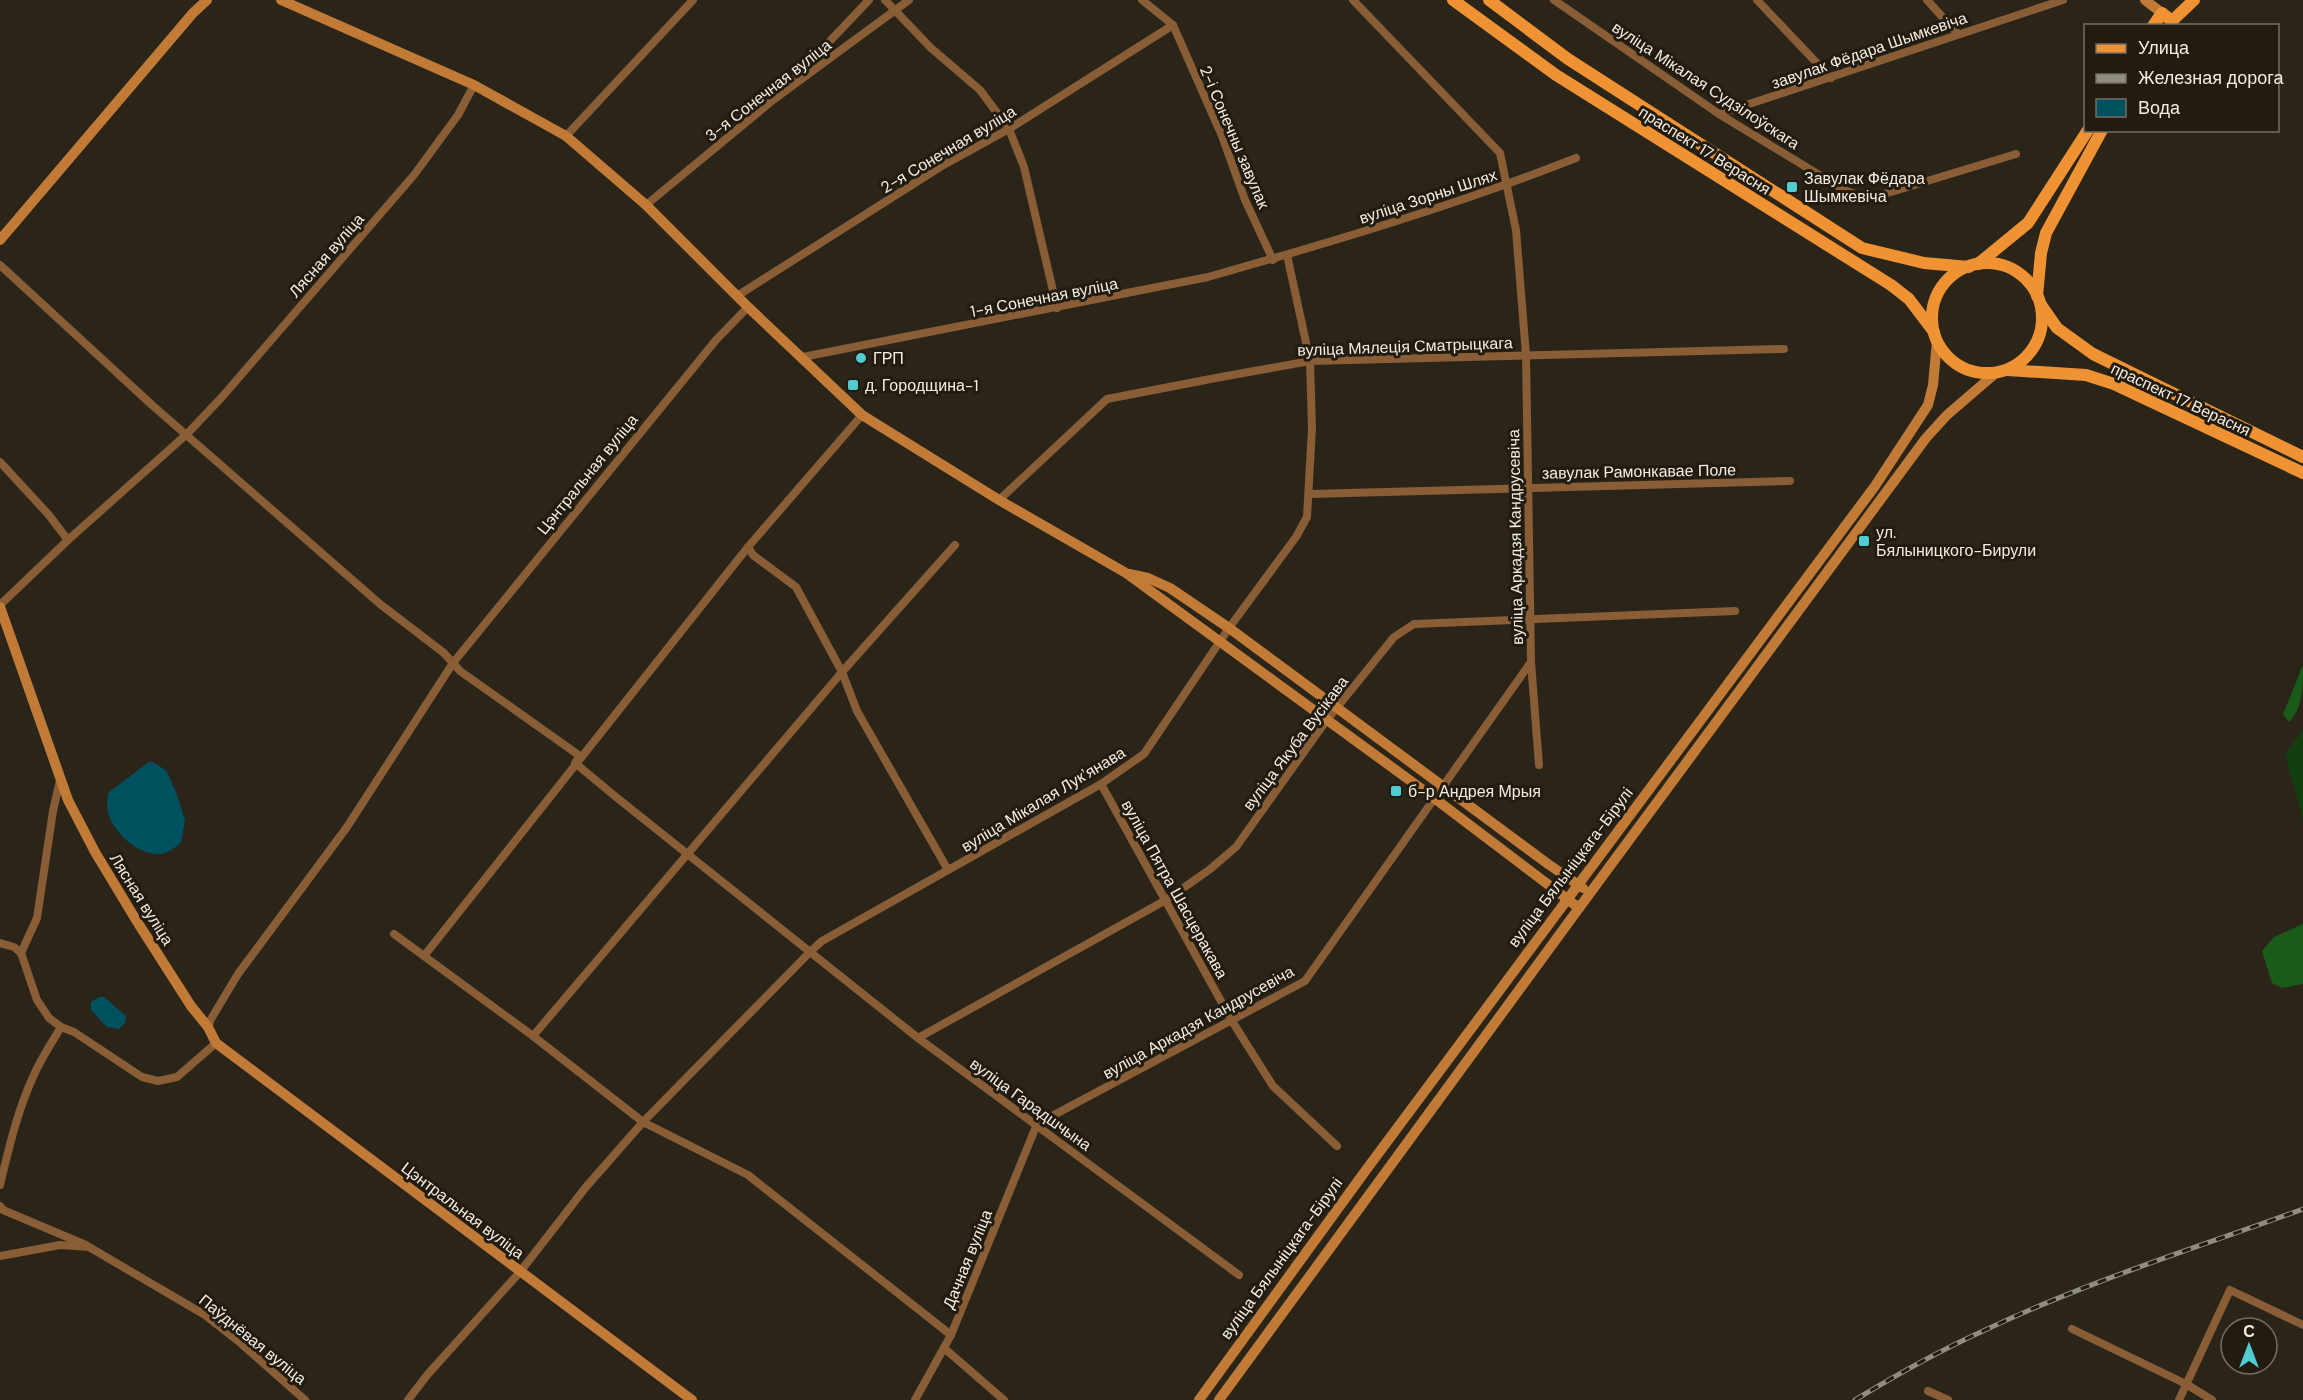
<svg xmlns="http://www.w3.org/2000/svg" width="2303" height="1400" font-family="'DM Sans',sans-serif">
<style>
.green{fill:#113f10}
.forest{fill:#195b18}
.water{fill:#005160}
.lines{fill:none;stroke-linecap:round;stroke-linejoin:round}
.street{stroke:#895d35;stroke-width:8}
.secondary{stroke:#c27b36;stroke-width:10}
.primary{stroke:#ee9233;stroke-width:12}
.rail-casing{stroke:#918c82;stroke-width:5}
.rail{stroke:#211b10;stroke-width:3;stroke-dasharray:9;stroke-linecap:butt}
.poi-dot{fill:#51ccd2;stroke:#211b10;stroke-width:2}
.labels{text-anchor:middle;stroke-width:6;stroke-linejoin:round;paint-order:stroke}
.street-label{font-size:16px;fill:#f1ede5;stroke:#211b10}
.poi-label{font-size:16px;fill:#f1ede5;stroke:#211b10;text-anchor:start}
</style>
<rect width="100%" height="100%" fill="#2b2419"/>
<!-- green -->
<path class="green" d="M 2303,730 L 2303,820 L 2285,754 Z"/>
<!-- forest -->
<g class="forest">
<path d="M 2303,665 C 2303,686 2303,708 2289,722 L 2283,714 Z"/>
<path d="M 2303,924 L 2303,984 L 2282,988 L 2272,983 L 2262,951 L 2274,937 Z"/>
</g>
<!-- water -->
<g class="water">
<path d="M 150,761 L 166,770 L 176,792 L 185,820 L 181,843 C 175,847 167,854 160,854 C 138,855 113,833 108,812 C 106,806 108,799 108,793 Z"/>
<path d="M 99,997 L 104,997 L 126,1016 L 125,1023 L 119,1029 L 107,1027 L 91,1010 L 91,1002 Z"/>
</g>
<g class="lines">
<!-- street -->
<g class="street">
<path d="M 885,0 L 931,48 L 980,90 L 1009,129 L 1024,167 L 1057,308"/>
<path d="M 1142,0 L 1173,25 L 1222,136 L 1245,200 L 1273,260"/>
<path d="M 1353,0 L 1500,153 L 1516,230 L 1526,355 L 1531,662 L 1539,765"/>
<path d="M 1554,0 L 1719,114 L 1844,190 L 1868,199 L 2016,154"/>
<path d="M 1757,0 L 1831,78"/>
<path d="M 1927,0 L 1958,34"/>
<path d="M 789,84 L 869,0"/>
<path d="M 1719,114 L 2063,0"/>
<path d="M 566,136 L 693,0"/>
<path d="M 646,205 L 773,100 L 909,0"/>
<path d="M 0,265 L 152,405 L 380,604 L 444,653 L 460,671 L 580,756 L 575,763 L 616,797 L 918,1038 L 1239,1275"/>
<path d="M 737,296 L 940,167 L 1009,129 L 1173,25"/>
<path d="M 803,357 L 1208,277 C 1332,242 1456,205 1576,158"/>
<path d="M 0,462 L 48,514 L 68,540"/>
<path d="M 1310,494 L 1790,481"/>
<path d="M 999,500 L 1107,399 L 1221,377 L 1310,361 L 1784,349"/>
<path d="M 748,547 L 753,555 L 796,587 L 842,672 L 857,711 L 948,870"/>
<path d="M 0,605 L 68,540 L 187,434 L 222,397 L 414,175 L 458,115 L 474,85"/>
<path d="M 1101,784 L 1232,1021 L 1273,1086 L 1337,1146"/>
<path d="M 394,934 L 533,1036 L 643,1122 L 748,1175 L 951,1335"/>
<path d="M 0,943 L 14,947 L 21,953"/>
<path d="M 21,953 L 37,1000 L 49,1018 L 61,1027 L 74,1032 L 142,1077 L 158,1081 L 177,1077 L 216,1043"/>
<path d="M 21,953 L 37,918 L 53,811 L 60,780"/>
<path d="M 424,956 L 748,547 L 862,415"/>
<path d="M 208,1027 L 211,1019 L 238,974 L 347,827 L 453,663 L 716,340 L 748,307"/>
<path d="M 533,1036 L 842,672 L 955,545"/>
<path d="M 918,1038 L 1166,900 L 1209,870 L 1236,847 L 1326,721 L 1394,637 L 1414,624 L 1735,611"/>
<path d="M 0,1185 C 9,1148 17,1112 33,1077 C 40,1060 51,1044 61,1027"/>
<path d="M 0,1206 L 3,1210 L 86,1245"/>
<path d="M 0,1256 L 60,1245 L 89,1247 L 205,1315 L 237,1340 L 305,1400"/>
<path d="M 2072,1329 L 2186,1384 L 2212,1400"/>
<path d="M 944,1348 L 1004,1400"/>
<path d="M 1928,1391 L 1948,1400"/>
<path d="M 408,1400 L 428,1374 L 520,1272 L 586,1187 L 643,1122 L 811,951 L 822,941 L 1101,784 L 1144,754 L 1229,628 L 1296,537 L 1307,517 L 1312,428 L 1310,361 L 1287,255"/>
<path d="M 915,1400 L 951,1335 L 1037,1124 L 1305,981 L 1531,662"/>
<path d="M 2179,1400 L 2230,1290 L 2303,1325"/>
</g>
<!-- secondary -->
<g class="secondary">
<path d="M 281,0 L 474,85 L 566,136 L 646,205 L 748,307 L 862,415 L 999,500 L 1126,573 L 1434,798 L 1579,908"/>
<path d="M 2145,0 L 2162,13"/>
<path d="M 0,240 L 193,13 L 207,0"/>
<path d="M 1129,574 L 1148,578 L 1170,588 L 1229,628 L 1548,864 L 1583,888"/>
<path d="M 0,607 L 68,800 L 95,852 L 136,920 L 191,1006 L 208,1027 L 216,1043 L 692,1400"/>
<path d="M 1199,1400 L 1366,1170 L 1875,486 L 1928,405 L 1933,385 L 1937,341"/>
<path d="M 1219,1400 L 1579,908 L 1926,438 L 1947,415 L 1997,372"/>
</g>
<!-- primary -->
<g class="primary">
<path d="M 1453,0 L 1556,75 L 1891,285 L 1909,299 L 1934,332"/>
<path d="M 1489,0 L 1568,59 L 1862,248 L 1924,263 L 1969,267"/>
<path d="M 2153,26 L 2162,13 L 2172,21 L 2194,0"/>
<circle cx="1987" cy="318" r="55"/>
<path d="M 1978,264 L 2028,223 L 2088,130"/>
<path d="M 2037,296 L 2041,253 L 2046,233 L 2102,130"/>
<path d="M 2041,305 L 2057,328 L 2093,354 L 2303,457"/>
<path d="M 2007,370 L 2086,375 L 2114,384 L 2303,473"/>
</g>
<defs>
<path id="rail" d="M 1855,1400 C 1896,1375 1939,1351 1983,1331 C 2086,1282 2196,1248 2303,1209"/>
</defs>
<!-- rail casing -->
<use href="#rail" class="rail-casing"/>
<!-- rail -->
<use href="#rail" class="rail"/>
</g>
<!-- markers -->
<g class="poi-dot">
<rect x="1786" y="181" width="12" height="12" rx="3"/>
<circle cx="861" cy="358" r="6"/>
<rect x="847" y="379" width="12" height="12" rx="3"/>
<rect x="1858" y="535" width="12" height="12" rx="3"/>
<rect x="1390" y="785" width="12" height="12" rx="3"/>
</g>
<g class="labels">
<!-- street labels -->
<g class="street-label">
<text transform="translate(1869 50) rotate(-19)" y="6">завулак Фёдара Шымкевіча</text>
<text transform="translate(1706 85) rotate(33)" y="6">вуліца Мікалая Судзілоўскага</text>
<text transform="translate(768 90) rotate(-38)" y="6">3-я Сонечная вуліца</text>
<text transform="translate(1235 137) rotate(67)" y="6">2-і Сонечны завулак</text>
<text transform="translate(948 149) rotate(-31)" y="6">2-я Сонечная вуліца</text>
<text transform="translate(1705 150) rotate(32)" y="6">праспект 17 Верасня</text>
<text transform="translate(1428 196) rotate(-18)" y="6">вуліца Зорны Шлях</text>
<text transform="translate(326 255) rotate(-49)" y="6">Лясная вуліца</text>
<text transform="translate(1044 297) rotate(-11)" y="6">1-я Сонечная вуліца</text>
<text transform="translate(1405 346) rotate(-2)" y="6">вуліца Мялеція Сматрыцкага</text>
<text transform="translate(2181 399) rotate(25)" y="6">праспект 17 Верасня</text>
<text transform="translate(1639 471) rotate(-1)" y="6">завулак Рамонкавае Поле</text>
<text transform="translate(587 474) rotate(-51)" y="6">Цэнтральная вуліца</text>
<text transform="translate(1515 537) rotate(-91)" y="6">вуліца Аркадзя Кандрусевіча</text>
<text transform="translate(1295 743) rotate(-53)" y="6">вуліца Якуба Вусікава</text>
<text transform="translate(1043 799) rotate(-31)" y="6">вуліца Мікалая Лукʼянава</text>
<text transform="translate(1570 867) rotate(-53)" y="6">вуліца Бялыніцкага-Бірулі</text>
<text transform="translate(1175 889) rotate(61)" y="6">вуліца Пятра Шасцеракава</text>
<text transform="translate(142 899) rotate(58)" y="6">Лясная вуліца</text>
<text transform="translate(1198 1022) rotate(-29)" y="6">вуліца Аркадзя Кандрусевіча</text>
<text transform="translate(1031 1104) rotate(36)" y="6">вуліца Гарадшчына</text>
<text transform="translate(463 1210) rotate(37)" y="6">Цэнтральная вуліца</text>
<text transform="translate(1281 1258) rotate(-54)" y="6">вуліца Бялыніцкага-Бірулі</text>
<text transform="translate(967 1259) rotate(-68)" y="6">Дачная вуліца</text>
<text transform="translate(253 1339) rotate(39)" y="6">Паўднёвая вуліца</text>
</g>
<!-- poi labels -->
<g class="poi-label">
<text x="1804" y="184">Завулак Фёдара<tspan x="1804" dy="18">Шымкевіча</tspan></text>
<text x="873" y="364">ГРП</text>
<text x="865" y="391">д. Городщина-1</text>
<text x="1876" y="538">ул.<tspan x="1876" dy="18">Бялыницкого-Бирули</tspan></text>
<text x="1408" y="797">б-р Андрея Мрыя</text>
</g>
</g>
<!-- legend -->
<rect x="2084" y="24" width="195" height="108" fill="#211b10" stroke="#746f65" stroke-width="1.5"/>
<rect x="2096" y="44" width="30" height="9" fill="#ee9233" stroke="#746f65" stroke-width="1.5"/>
<text x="2138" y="54" font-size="18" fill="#f1ede5">Улица</text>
<rect x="2096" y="74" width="30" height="9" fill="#918c82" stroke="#746f65" stroke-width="1.5"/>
<text x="2138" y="84" font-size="18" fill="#f1ede5">Железная дорога</text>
<rect x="2096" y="99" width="30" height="18" fill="#005160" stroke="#746f65" stroke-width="1.5"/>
<text x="2138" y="114" font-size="18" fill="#f1ede5">Вода</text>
<!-- north arrow -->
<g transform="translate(2249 1346)"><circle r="28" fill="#211b10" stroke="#746f65" stroke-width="1.5"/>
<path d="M0-4.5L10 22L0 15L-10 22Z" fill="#51ccd2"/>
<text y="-9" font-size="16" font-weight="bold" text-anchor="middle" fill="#f1ede5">С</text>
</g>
</svg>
